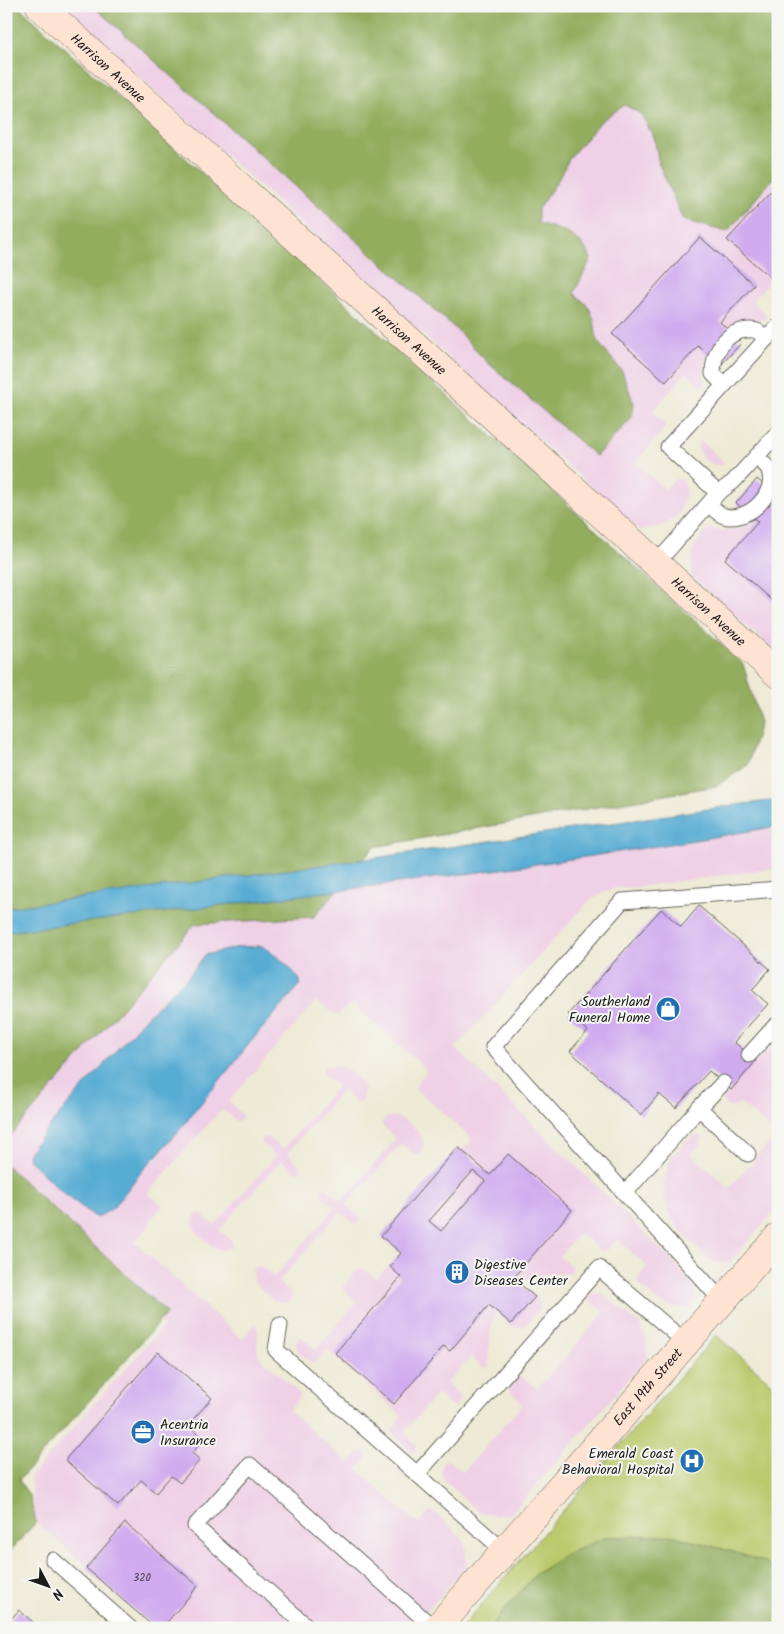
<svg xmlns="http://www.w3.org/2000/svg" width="784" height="1634" font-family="Kalam,sans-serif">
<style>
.built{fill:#efd0e6;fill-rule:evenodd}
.green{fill:#bac96b;stroke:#6b7244}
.forest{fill:#93ad5f;stroke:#58643e}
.water{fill:#56acd3;stroke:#396478}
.building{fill:#d0abef;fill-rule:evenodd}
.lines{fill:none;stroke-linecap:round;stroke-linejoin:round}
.lane-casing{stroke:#66645d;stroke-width:17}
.secondary-casing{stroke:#66645d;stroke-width:29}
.lane{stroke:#fff;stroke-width:15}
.secondary{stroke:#fee3d2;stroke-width:28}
.labels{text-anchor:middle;stroke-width:4;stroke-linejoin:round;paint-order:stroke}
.number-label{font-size:11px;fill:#494051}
.street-label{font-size:14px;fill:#1c1c1c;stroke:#f6f6f2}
.poi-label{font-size:14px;fill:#1c1c1c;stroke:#f6f6f2;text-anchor:end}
</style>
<rect width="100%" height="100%" fill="#f6f6f2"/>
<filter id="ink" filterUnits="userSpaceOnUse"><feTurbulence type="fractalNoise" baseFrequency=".02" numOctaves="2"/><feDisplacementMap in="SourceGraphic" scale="10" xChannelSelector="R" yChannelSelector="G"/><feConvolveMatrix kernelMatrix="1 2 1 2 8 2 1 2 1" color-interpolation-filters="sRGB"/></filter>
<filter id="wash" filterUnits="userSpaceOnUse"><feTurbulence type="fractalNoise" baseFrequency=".0096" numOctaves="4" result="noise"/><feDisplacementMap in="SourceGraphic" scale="20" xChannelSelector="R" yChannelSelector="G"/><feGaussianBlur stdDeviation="1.12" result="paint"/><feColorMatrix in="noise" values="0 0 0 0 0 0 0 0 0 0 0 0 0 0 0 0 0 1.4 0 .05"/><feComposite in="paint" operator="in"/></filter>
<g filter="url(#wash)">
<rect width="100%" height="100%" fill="#eeead6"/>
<!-- built -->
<g class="built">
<path d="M 61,6 L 778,6 L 778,273 L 752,301 L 767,315 L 765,319 L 739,325 L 709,350 L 704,365 L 705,385 L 700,385 L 686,373 L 652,412 L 664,423 L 665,428 L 635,463 L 665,489 L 676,479 L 681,479 L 684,482 L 686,488 L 685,496 L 680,511 L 677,516 L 663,526 L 639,530 Z"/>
<path d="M 699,441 L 702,442 L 724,462 L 724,465 L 715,465 L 704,460 L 698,449 Z"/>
<path d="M 775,458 L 778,459 L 778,654 L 691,577 L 693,550 L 697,542 L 709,528 L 720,531 L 737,529 L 748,525 L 756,518 L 776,473 Z"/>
<path d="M 778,826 L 778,868 L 637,887 L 616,888 L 604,892 L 589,901 L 455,1048 L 668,1256 L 692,1282 L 695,1291 L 695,1300 L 729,1262 L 715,1262 L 706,1258 L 676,1225 L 669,1214 L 664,1197 L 664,1184 L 668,1165 L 672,1156 L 683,1143 L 693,1136 L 700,1135 L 703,1139 L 701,1143 L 691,1154 L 729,1188 L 776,1135 L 740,1102 L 735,1107 L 728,1107 L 724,1103 L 723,1099 L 767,1049 L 772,1050 L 776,1054 L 777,1058 L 771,1065 L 778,1071 L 778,1207 L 412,1628 L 159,1628 L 36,1522 L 30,1477 L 164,1325 L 6,1183 L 6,1067 L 199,845 L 259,899 L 536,864 L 683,843 ZM 316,1001 L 337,1016 L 352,1003 L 427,1070 L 416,1085 L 416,1089 L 469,1136 L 471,1141 L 417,1202 L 404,1249 L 376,1279 L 363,1268 L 359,1268 L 342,1288 L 357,1302 L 316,1349 L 300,1336 L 296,1342 L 298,1352 L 312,1363 L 315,1363 L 327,1350 L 402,1416 L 391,1431 L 409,1450 L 414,1451 L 417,1446 L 404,1432 L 437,1394 L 451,1406 L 455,1406 L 460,1400 L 460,1396 L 447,1383 L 471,1357 L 484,1368 L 488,1368 L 490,1334 L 495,1313 L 522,1282 L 541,1275 L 571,1273 L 572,1267 L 559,1256 L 580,1233 L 601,1251 L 606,1251 L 617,1239 L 647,1266 L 639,1277 L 637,1282 L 639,1285 L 660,1303 L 674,1307 L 689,1308 L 648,1356 L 647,1340 L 641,1326 L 606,1296 L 599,1293 L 592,1295 L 590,1296 L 589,1300 L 604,1313 L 537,1389 L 523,1377 L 520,1377 L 517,1379 L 508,1389 L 523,1404 L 463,1472 L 448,1460 L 443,1462 L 441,1473 L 445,1481 L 476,1510 L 482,1513 L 495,1516 L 511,1513 L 466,1565 L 466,1548 L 462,1538 L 435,1513 L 430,1511 L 428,1513 L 418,1524 L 357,1470 L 367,1458 L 367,1452 L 360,1451 L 348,1463 L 289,1410 L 299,1398 L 299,1393 L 259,1356 L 257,1348 L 258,1334 L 257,1324 L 255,1324 L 242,1339 L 134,1242 L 151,1225 L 150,1220 L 163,1206 L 148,1193 L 222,1109 L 236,1121 L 242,1120 L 242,1115 L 229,1101 Z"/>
<path d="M 331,1065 L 346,1068 L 361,1082 L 364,1090 L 362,1101 L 360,1104 L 356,1103 L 342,1091 L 287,1153 L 300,1165 L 301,1170 L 298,1172 L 295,1172 L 281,1160 L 219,1230 L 232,1241 L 232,1247 L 223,1250 L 214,1248 L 195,1230 L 193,1223 L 194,1216 L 200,1213 L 215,1225 L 276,1156 L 262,1143 L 262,1138 L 268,1137 L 283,1149 L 337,1087 L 323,1074 L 323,1070 L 325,1066 Z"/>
<path d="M 393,1116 L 405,1120 L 420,1134 L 424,1143 L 422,1153 L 416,1155 L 401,1144 L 346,1205 L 361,1218 L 361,1221 L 358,1224 L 355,1224 L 340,1212 L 278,1282 L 291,1293 L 292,1298 L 288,1302 L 282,1303 L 272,1300 L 254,1281 L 252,1273 L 254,1267 L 260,1266 L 274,1277 L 335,1208 L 321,1194 L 323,1189 L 328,1189 L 342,1201 L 396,1139 L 382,1125 L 382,1122 L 386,1118 Z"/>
<path d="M 531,1295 L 538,1297 L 540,1302 L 540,1309 L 523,1327 L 512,1327 L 508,1324 L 510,1318 Z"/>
</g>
<!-- green -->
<path class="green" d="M 716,1335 L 778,1389 L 778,1578 L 772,1568 L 537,1573 L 489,1628 L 461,1628 Z"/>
<!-- forest -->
<g class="forest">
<path d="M 6,6 L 18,6 L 743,664 L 760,723 L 748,765 L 716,786 L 374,847 L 314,917 L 195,924 L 6,1141 Z"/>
<path d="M 93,6 L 778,6 L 778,173 L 727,232 L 683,220 L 659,164 L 654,137 L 641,114 L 625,105 L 602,120 L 570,157 L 558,180 L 538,209 L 538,223 C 560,229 582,236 591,259 L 574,293 L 588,306 L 594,319 L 597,341 L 622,371 L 634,404 L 631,419 L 596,456 L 488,363 L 457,330 Z"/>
<path d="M 6,1165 L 167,1313 L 19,1480 L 30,1497 L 36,1522 L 6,1556 Z"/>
<path d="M 671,1535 L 734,1552 L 764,1562 L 772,1568 L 778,1578 L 778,1628 L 489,1628 L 537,1573 L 566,1554 L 607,1537 Z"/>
</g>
<!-- water -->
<g class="water">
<path d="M 778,800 L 778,826 C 522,871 264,899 6,932 L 6,908 L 381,857 L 735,805 Z"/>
<path d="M 262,946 C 278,955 289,966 300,980 L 300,985 L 254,1038 L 177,1133 L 141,1172 L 113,1208 L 97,1218 L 63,1193 L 29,1160 L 28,1153 L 64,1109 L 146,1017 L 187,978 L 205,955 L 239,947 Z"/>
</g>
<g id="blocks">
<!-- building -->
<g class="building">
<path d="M 778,184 L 778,270 L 771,278 L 727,240 Z"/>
<path d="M 700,237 L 754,285 L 720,322 L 742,342 L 721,365 L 698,346 L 666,382 L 612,334 Z"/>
<path d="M 757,479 L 778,496 L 778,606 L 725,559 L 758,522 L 736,503 Z"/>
<path d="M 699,906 L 770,969 L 752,990 L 768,1004 L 734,1042 L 756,1061 L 731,1090 L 709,1071 L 676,1108 L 659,1094 L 641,1115 L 570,1051 L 588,1031 L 568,1014 L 661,909 L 681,927 Z"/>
<path d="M 458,1147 L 490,1175 L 508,1154 L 572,1210 L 513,1278 L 535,1297 L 511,1324 L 489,1305 L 450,1351 L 444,1346 L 394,1404 L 335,1353 L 401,1277 L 390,1267 L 401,1253 L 381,1236 ZM 473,1171 L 485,1181 L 441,1231 L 429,1221 Z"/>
<path d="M 158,1352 L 212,1398 L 188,1425 L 204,1439 L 192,1453 L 200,1460 L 180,1483 L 171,1476 L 156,1493 L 141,1480 L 118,1506 L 65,1460 Z"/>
<path d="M 125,1523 L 198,1586 L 162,1628 L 155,1628 L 86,1568 Z"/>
<path d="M 19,1610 L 40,1628 L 6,1628 L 6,1625 Z"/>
</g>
</g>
</g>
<g filter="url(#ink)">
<use href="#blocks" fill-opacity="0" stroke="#66645d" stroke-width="1"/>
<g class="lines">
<defs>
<g id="lane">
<path d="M 724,385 L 713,374 C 713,355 722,336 741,331 C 746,330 753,329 757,331 C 760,333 764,337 766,339"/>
<path d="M 718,493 L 733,482 L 778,433"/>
<path d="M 709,504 C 713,508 718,514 724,516 C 748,523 780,492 768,468 C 765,464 760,461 756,457"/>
<path d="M 656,564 L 718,493 L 668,447 L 778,326"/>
<path d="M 749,1055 L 775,1026"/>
<path d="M 699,1108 L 723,1083"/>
<path d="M 625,1193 L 699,1108 L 748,1154"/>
<path d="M 722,1301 L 493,1047 L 622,901 L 778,889"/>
<path d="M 280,1325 L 276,1350 L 417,1474"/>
<path d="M 504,1551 L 417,1474 L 599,1268 L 685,1342"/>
<path d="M 53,1560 L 130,1628"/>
<path d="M 309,1628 L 195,1526 L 250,1465 L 434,1628"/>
</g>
<g id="secondary">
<path id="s1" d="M 40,6 L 778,674"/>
<path id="s2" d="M 437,1628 L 778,1237"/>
</g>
</defs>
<!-- lane casing -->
<use href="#lane" class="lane-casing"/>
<!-- secondary casing -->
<use href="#secondary" class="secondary-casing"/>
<!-- lane -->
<use href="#lane" class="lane"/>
<!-- secondary -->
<use href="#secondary" class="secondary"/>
</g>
</g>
<!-- icons -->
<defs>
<symbol id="shop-disc" viewBox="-11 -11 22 22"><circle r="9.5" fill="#1f6fb2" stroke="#f6f6f2"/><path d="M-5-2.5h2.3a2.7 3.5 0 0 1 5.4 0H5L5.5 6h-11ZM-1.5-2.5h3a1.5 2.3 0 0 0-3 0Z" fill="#fff"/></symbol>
<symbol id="building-disc" viewBox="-11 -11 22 22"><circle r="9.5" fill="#1f6fb2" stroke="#f6f6f2"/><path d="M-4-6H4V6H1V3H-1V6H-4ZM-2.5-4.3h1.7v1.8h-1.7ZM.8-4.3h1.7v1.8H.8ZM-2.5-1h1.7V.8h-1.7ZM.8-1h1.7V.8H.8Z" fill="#fff"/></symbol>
<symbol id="office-disc" viewBox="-11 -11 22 22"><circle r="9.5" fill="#1f6fb2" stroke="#f6f6f2"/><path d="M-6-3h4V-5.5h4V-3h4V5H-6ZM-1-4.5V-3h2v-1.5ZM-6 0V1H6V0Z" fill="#fff"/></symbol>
<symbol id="hospital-disc" viewBox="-11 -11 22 22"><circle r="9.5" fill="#1f6fb2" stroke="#f6f6f2"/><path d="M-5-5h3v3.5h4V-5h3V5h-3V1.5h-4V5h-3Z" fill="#fff"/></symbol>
</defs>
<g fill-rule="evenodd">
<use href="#shop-disc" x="654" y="995" width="28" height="28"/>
<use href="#building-disc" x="443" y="1258" width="28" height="28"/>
<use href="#office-disc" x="129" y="1418" width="28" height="28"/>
<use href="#hospital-disc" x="678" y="1447" width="28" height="28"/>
</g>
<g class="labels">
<!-- number labels -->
<g class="number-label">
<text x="142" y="1581">320</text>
</g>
<!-- street labels -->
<g class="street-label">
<text dy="5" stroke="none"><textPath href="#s1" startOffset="92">Harrison Avenue</textPath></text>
<text dy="5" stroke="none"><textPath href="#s1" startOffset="498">Harrison Avenue</textPath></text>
<text dy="5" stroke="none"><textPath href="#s1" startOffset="902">Harrison Avenue</textPath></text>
<text dy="5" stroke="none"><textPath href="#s2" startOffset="320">East 19th Street</textPath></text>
</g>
<!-- poi labels -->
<g class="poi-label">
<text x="650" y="1006">Southerland<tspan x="650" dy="16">Funeral Home</tspan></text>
<text x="474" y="1269" text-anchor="start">Digestive<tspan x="474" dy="16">Diseases Center</tspan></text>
<text x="160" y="1429" text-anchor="start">Acentria<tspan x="160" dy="16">Insurance</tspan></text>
<text x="674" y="1458">Emerald Coast<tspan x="674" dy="16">Behavioral Hospital</tspan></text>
</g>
</g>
<!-- margin -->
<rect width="784" height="1634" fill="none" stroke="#f6f6f2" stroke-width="25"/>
<!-- north arrow -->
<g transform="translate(48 1586) rotate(131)" stroke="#f6f6f2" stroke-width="4" paint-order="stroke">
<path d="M0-4L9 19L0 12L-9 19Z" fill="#1c1c1c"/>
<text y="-8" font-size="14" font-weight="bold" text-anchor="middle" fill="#1c1c1c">N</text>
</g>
</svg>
